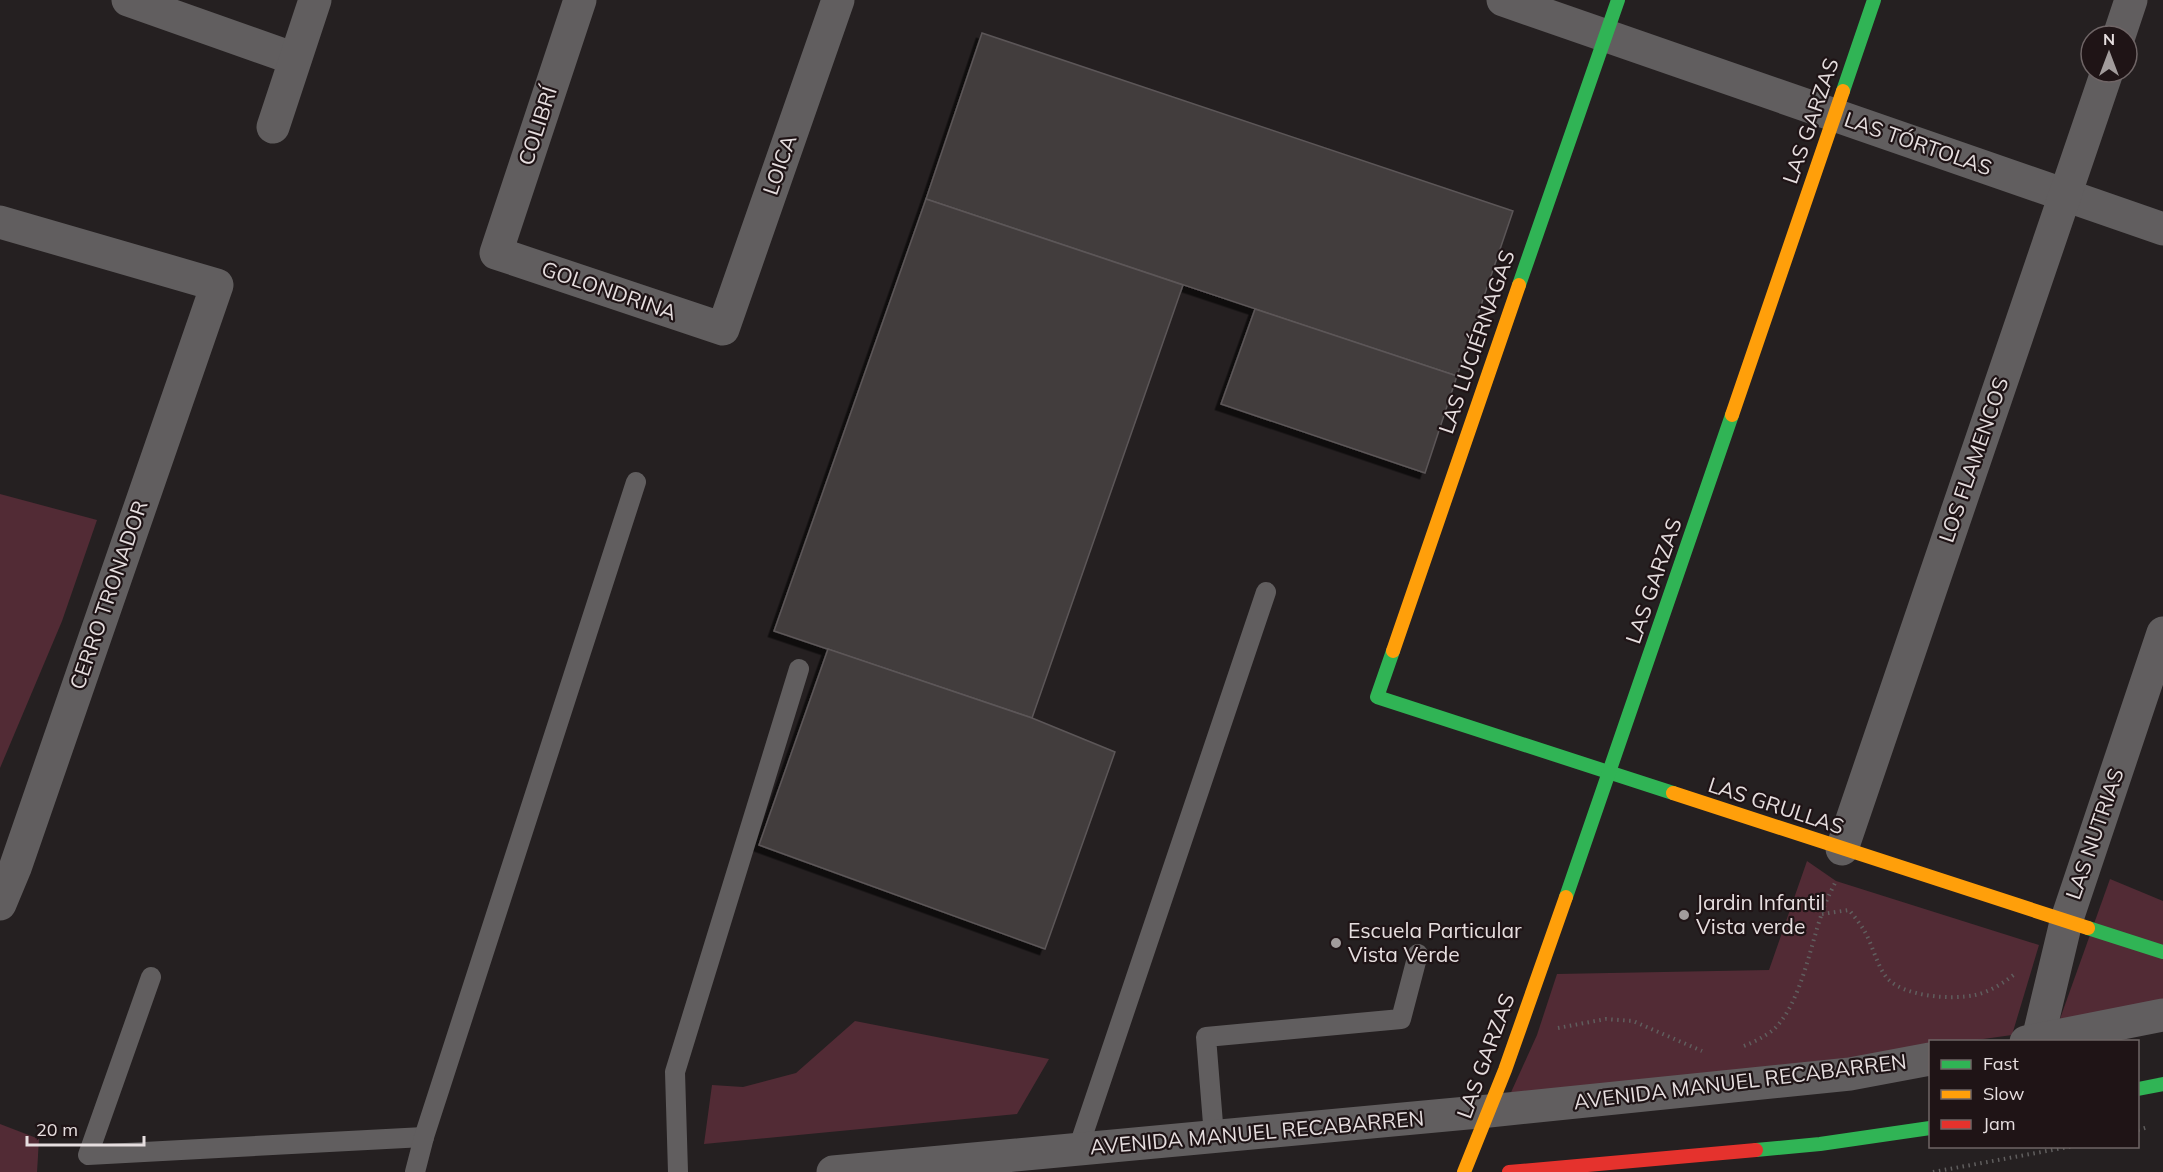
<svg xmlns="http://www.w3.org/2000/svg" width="2163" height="1172" font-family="Mulish,sans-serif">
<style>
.green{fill:#522b35}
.building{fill:#433d3e;stroke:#5c5758;stroke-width:1.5;filter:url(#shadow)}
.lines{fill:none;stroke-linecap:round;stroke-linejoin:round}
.path{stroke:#605e5e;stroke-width:4;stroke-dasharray:1.5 4.5;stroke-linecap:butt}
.lane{stroke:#615e5f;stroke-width:20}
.street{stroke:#615e5f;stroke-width:33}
.fast{stroke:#30b455;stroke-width:14}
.slow{stroke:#ff9f0a;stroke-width:14}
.jam{stroke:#e5322d;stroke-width:14}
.poi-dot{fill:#a29c9c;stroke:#1f1416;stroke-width:2}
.labels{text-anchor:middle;stroke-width:4.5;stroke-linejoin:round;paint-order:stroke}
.street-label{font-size:21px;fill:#e6dedf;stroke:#1f1416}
.poi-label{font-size:21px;fill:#e6dedf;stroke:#1f1416;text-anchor:start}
</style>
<defs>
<filter id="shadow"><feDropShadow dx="-5.5" dy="5.5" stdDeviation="0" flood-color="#0009"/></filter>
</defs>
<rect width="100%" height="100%" fill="#252021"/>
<!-- green -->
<g class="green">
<path d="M 0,494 L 97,520 L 62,621 L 0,768 Z"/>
<path d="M 1807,861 L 1836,881 L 2039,945 L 2012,1035 L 1969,1041 L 1930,1042 L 1930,1047 L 1800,1068 L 1508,1099 L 1537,1035 L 1557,974 L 1769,970 Z"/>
<path d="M 2110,879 L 2163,901 L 2163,1003 L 2056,1030 Z"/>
<path d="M 855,1021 L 1049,1059 L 1017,1114 L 704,1144 L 712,1085 L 743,1087 L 796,1073 Z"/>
<path d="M 0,1124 L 39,1139 L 37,1172 L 0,1172 Z"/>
</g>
<!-- building -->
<g class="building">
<path d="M 982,33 L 1513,211 L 1457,376 L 926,199 Z"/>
<path d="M 926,199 L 1183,285 L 1032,718 L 774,631 Z"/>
<path d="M 1255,309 L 1457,376 L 1425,473 L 1221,404 Z"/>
<path d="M 828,649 L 1032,718 L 1115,752 L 1045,949 L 759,845 Z"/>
</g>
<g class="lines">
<!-- path -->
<g class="path">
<path d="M 1822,914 L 1849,910 C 1855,917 1861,925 1865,932 C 1873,946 1877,966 1887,978 C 1904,997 1952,1000 1975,995 C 1990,992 2005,982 2016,973"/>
<path d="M 1558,1028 L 1606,1019 L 1633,1021 L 1702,1051"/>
<path d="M 1744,1046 C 1754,1042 1764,1037 1773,1030 C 1800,1006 1810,947 1822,913 C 1825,903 1830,893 1835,883"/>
<path d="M 2138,1130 L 2148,1127"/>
<path d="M 1933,1172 L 2074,1146"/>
</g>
<!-- lane -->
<g class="lane">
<path d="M 151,977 L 88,1155 L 424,1137"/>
<path d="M 1214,1136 L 1206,1037 L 1401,1019 L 1418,954"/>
<path d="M 1078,1149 L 1266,592"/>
<path d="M 415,1172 L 424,1137 L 636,482"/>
<path d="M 678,1172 L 675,1072 L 799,669"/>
</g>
<!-- street -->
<g class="street">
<path d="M 128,0 L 295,59"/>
<path d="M 580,0 L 496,253 L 723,329 L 838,0"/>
<path d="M 1503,0 L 2163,229"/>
<path d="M 2119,36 L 2131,0"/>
<path d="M 273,127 L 315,0"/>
<path d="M 0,222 L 217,285 L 15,868 L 0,904"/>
<path d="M 1842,849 L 2107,72"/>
<path d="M 2038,1039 L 2066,922 L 2163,633"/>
<path d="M 2026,1042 L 2163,1015"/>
<path d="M 833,1172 L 1489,1111 L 1850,1074 L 1930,1059"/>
</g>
<!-- fast -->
<g class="fast">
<path d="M 1843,91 L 1874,0"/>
<path d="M 1519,285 L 1618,0"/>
<path d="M 1393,651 L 1377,697 L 1673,793"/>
<path d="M 1566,897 L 1732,415"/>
<path d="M 2088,928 L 2163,952"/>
<path d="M 2138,1089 L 2163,1084"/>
<path d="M 1756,1150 L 1820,1144 L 1930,1128"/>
</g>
<!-- slow -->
<g class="slow">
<path d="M 1732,415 L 1843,91"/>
<path d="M 1393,651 L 1519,285"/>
<path d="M 1673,793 L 2088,928"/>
<path d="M 1464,1172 L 1505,1070 L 1566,897"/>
</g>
<!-- jam -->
<path class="jam" d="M 1509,1172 L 1756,1150"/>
</g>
<!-- markers -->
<g class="poi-dot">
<circle cx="1684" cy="915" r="6"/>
<circle cx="1336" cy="943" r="6"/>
</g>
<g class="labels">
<!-- street labels -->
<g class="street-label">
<text transform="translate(1811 121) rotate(-71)" y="7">LAS GARZAS</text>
<text transform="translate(538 126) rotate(-72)" y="7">COLIBRÍ</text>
<text transform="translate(1918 144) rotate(19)" y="7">LAS TÓRTOLAS</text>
<text transform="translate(780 165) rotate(-71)" y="7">LOICA</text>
<text transform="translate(609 291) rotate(19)" y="7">GOLONDRINA</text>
<text transform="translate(1477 342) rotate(-71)" y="7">LAS LUCIÉRNAGAS</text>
<text transform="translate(1974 460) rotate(-71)" y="7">LOS FLAMENCOS</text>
<text transform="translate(1654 581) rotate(-71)" y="7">LAS GARZAS</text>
<text transform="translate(109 595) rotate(-71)" y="7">CERRO TRONADOR</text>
<text transform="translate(1776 806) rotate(18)" y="7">LAS GRULLAS</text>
<text transform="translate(2095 834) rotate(-71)" y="7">LAS NUTRIAS</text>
<text transform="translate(1486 1056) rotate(-70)" y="7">LAS GARZAS</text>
<text transform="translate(1740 1082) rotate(-7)" y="7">AVENIDA MANUEL RECABARREN</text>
<text transform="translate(1257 1133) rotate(-5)" y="7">AVENIDA MANUEL RECABARREN</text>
</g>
<!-- poi labels -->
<g class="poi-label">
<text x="1696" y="910">Jardin Infantil<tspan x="1696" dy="24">Vista verde</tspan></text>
<text x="1348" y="938">Escuela Particular<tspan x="1348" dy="24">Vista Verde</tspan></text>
</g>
</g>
<!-- legend -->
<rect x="1929" y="1040" width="210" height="108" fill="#1f1416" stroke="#6f6566" stroke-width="1.5"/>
<rect x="1941" y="1060" width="30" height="9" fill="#30b455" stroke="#6f6566" stroke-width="1.5"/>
<text x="1983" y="1070" font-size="18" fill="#e6dedf">Fast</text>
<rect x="1941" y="1090" width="30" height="9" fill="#ff9f0a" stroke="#6f6566" stroke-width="1.5"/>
<text x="1983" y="1100" font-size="18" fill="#e6dedf">Slow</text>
<rect x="1941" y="1120" width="30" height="9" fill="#e5322d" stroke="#6f6566" stroke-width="1.5"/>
<text x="1983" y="1130" font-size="18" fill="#e6dedf">Jam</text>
<!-- north arrow -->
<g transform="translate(2109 54)"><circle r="28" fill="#1f1416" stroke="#6f6566" stroke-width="1.5"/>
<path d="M0-4.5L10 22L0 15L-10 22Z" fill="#a29c9c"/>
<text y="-9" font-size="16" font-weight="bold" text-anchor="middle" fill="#e6dedf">N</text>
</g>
<!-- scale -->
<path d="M27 1136v9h117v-9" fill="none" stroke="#e6dedf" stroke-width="3"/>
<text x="36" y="1136" font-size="18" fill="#e6dedf" stroke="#1f1416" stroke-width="4.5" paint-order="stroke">20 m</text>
</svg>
